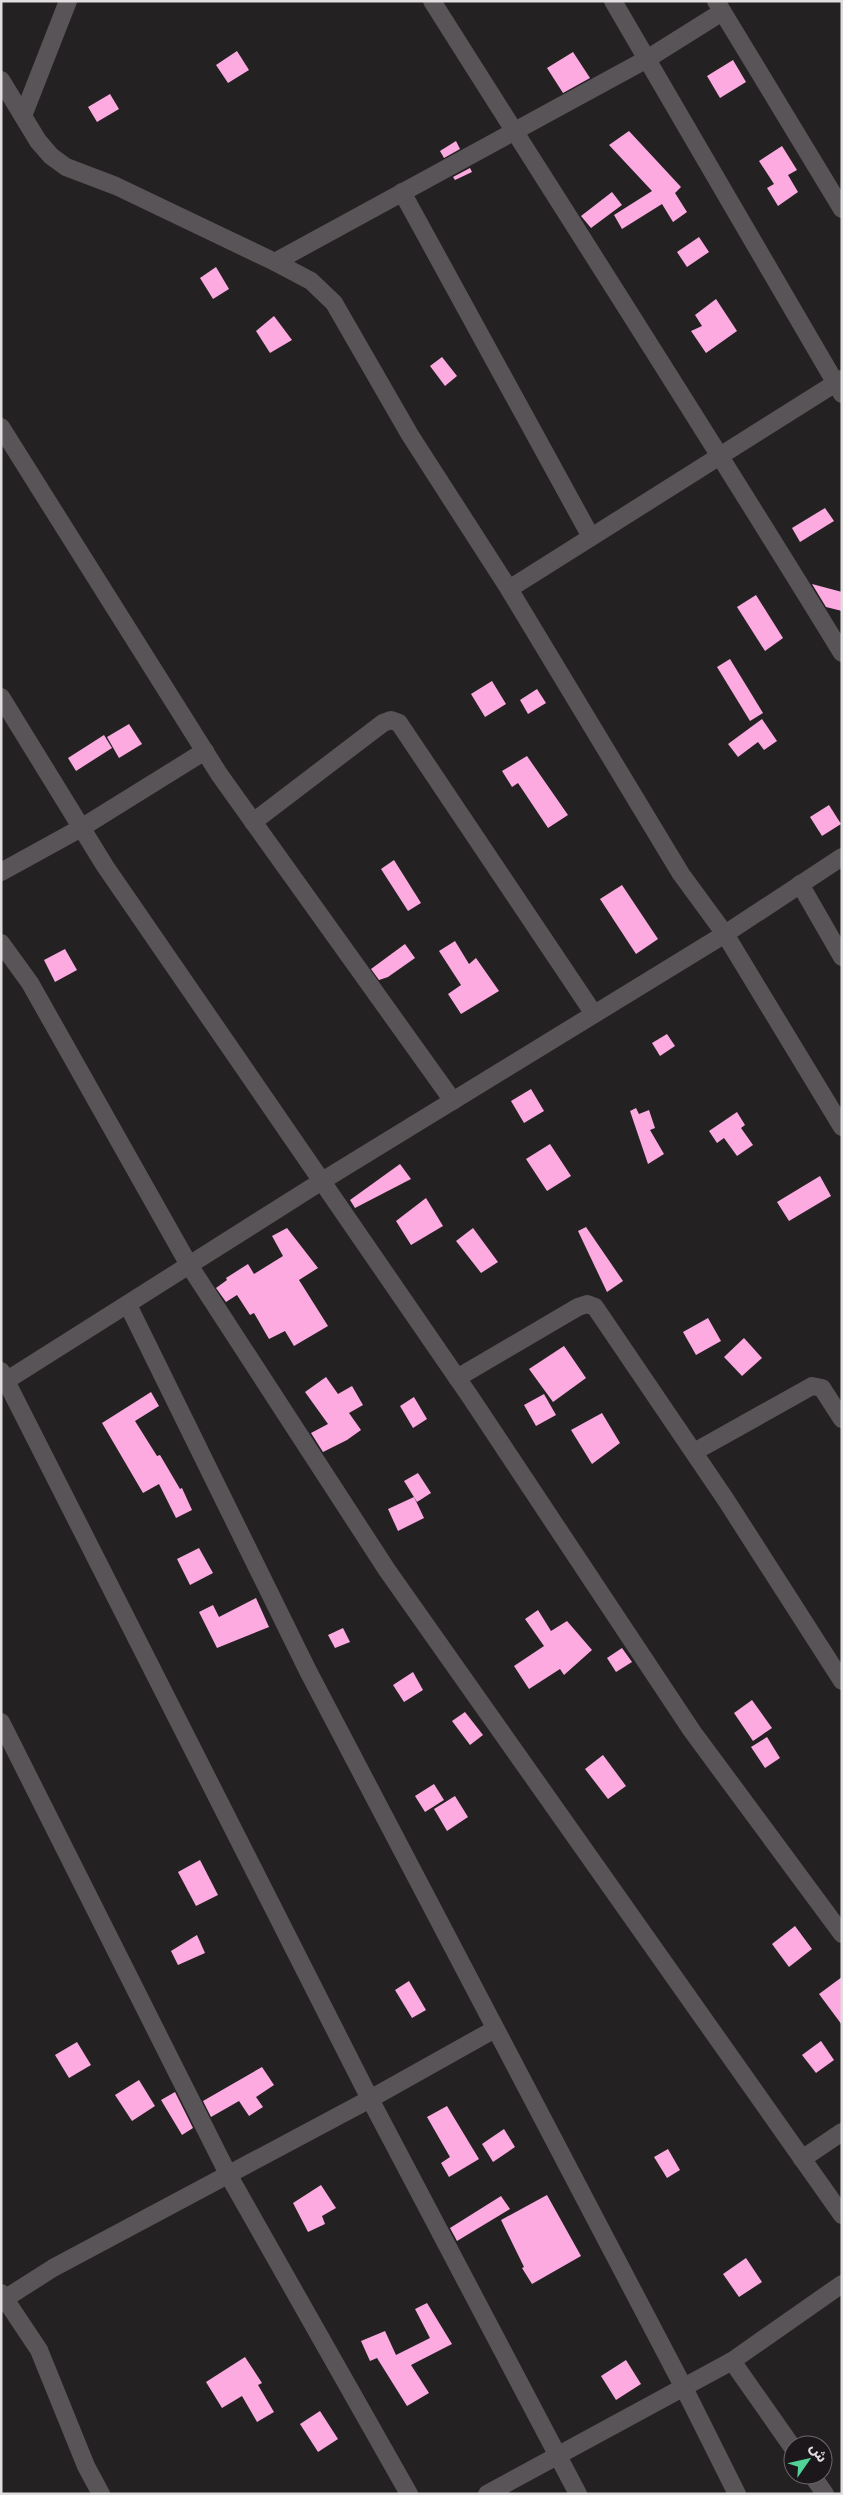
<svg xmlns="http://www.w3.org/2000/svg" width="843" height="2495" font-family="'Space Grotesk','Noto Sans Arabic',sans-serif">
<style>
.building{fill:#fdaae1}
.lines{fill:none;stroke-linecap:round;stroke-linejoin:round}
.minor{stroke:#595457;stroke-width:18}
</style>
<rect width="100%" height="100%" fill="#242123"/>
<!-- building -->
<g class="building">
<path d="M 237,51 L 249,70 L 228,83 L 216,65 Z"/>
<path d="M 573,52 L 590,78 L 563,93 L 547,68 Z"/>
<path d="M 733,60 L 746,82 L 720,98 L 707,76 Z"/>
<path d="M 110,94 L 119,109 L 97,122 L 88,107 Z"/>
<path d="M 629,131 L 681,187 L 675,193 L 687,212 L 673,222 L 662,204 L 622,229 L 614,215 L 652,191 L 609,145 Z"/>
<path d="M 456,141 L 460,149 L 444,158 L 440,151 Z"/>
<path d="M 782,146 L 797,170 L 788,175 L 798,192 L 778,206 L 767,188 L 774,184 L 759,161 Z"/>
<path d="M 470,168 L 472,172 L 455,180 L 453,177 Z"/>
<path d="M 612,192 L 622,205 L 591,228 L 581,216 Z"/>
<path d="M 699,237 L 709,252 L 687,267 L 677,252 Z"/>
<path d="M 216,267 L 229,289 L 213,299 L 200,278 Z"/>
<path d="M 716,299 L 737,331 L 706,353 L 691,331 L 702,326 L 695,315 Z"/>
<path d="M 274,316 L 292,340 L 270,353 L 256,331 Z"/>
<path d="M 442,357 L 457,376 L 445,386 L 430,366 Z"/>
<path d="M 825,508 L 834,521 L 800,542 L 792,528 Z"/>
<path d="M 812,584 L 842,592 L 842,611 L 826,607 Z"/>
<path d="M 756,595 L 783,638 L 765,651 L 737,607 Z"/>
<path d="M 730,659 L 763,713 L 750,721 L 717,667 Z"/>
<path d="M 492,681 L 506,704 L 485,717 L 471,694 Z"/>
<path d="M 537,689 L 546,703 L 528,714 L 520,700 Z"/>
<path d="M 762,719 L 777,741 L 764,750 L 758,742 L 738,757 L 728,744 Z"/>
<path d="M 129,724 L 142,744 L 119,758 L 107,737 Z"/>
<path d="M 104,735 L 112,748 L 76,771 L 68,758 Z"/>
<path d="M 527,756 L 568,815 L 548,828 L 518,783 L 512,787 L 502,771 Z"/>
<path d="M 829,805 L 841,824 L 822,836 L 810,817 Z"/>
<path d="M 394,860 L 421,903 L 408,911 L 381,869 Z"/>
<path d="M 622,885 L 658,939 L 636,954 L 600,899 Z"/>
<path d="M 455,941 L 469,964 L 476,958 L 499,991 L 461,1014 L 448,994 L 461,985 L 439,951 Z"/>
<path d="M 405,944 L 415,958 L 388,977 L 379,980 L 371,969 Z"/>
<path d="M 65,949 L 77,970 L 55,982 L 44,960 Z"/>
<path d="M 667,1034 L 675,1046 L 660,1056 L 652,1043 Z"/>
<path d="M 531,1089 L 544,1111 L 524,1123 L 511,1101 Z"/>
<path d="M 636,1108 L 639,1114 L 649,1110 L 655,1128 L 650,1130 L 664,1154 L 648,1164 L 630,1111 Z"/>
<path d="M 737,1112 L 745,1125 L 741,1128 L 753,1145 L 737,1156 L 724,1138 L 717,1143 L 709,1131 Z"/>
<path d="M 550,1144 L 571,1176 L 547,1191 L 526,1159 Z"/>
<path d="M 400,1164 L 411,1179 L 355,1208 L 350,1200 Z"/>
<path d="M 820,1176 L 831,1196 L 789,1221 L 777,1202 Z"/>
<path d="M 426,1198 L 443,1226 L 411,1245 L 396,1221 Z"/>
<path d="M 586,1227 L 623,1281 L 607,1292 L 578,1231 Z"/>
<path d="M 287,1228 L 318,1268 L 299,1280 L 328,1326 L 294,1346 L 285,1331 L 269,1339 L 254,1313 L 250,1315 L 237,1295 L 226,1302 L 216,1288 L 227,1280 L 226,1278 L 248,1264 L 254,1274 L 283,1256 L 272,1236 Z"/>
<path d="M 473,1228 L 498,1262 L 481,1273 L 456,1241 Z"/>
<path d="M 708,1318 L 721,1341 L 696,1355 L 683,1332 Z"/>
<path d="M 744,1338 L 762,1358 L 742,1376 L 724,1357 Z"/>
<path d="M 564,1346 L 586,1378 L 553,1402 L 529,1369 Z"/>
<path d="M 326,1377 L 338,1394 L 352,1386 L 363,1405 L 349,1413 L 361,1430 L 347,1440 L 323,1452 L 311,1433 L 328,1424 L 305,1392 Z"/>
<path d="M 151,1392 L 159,1406 L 135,1421 L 157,1456 L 160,1455 L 180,1489 L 182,1488 L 192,1510 L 176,1518 L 159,1484 L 143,1493 L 102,1423 Z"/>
<path d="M 544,1394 L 556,1415 L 536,1426 L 524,1405 Z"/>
<path d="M 414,1397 L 427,1419 L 413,1428 L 400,1406 Z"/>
<path d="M 602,1413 L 620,1443 L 592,1464 L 571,1430 Z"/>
<path d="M 418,1473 L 431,1493 L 417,1502 L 404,1481 Z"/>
<path d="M 414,1497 L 424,1518 L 398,1531 L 388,1509 Z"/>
<path d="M 199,1548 L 213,1573 L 190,1585 L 177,1559 Z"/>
<path d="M 256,1598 L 269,1627 L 217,1648 L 199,1612 L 213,1605 L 219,1617 Z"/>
<path d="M 538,1610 L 551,1631 L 567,1621 L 592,1650 L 564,1675 L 560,1669 L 529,1689 L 514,1666 L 544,1646 L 525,1619 Z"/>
<path d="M 343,1628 L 350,1642 L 335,1648 L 328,1635 Z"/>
<path d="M 622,1648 L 632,1662 L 616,1672 L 607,1658 Z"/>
<path d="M 413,1672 L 423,1690 L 404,1702 L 393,1685 Z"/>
<path d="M 752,1700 L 772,1728 L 753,1741 L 734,1713 Z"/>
<path d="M 465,1712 L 483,1735 L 470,1745 L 452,1721 Z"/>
<path d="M 767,1737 L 780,1758 L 765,1768 L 751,1747 Z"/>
<path d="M 603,1755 L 626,1786 L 608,1799 L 585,1769 Z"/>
<path d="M 434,1784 L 444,1800 L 425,1812 L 415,1796 Z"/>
<path d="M 455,1796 L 468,1817 L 447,1831 L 434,1809 Z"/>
<path d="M 200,1860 L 218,1895 L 196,1906 L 178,1872 Z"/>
<path d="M 795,1926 L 812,1949 L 789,1967 L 772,1944 Z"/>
<path d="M 197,1935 L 205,1953 L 178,1965 L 171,1951 Z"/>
<path d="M 842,1977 L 842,2025 L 819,1994 Z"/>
<path d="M 409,1981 L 426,2010 L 412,2018 L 395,1990 Z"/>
<path d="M 821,2041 L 834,2060 L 816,2073 L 802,2055 Z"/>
<path d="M 77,2042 L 91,2065 L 69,2078 L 55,2055 Z"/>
<path d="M 262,2067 L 274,2085 L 256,2097 L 263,2107 L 249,2116 L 239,2101 L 211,2117 L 203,2101 Z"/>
<path d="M 139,2080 L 155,2106 L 132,2121 L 115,2095 Z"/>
<path d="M 175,2092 L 193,2128 L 182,2135 L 161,2100 Z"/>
<path d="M 447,2106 L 479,2159 L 449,2177 L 441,2163 L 450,2157 L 427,2117 Z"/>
<path d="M 504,2129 L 515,2147 L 493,2162 L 482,2144 Z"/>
<path d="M 668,2149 L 680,2170 L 667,2178 L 654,2157 Z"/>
<path d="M 321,2185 L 336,2208 L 322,2216 L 325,2224 L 308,2232 L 293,2203 Z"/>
<path d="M 547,2195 L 581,2256 L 532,2284 L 522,2268 L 524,2267 L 501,2220 Z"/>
<path d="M 501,2196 L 510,2209 L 457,2241 L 450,2228 Z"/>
<path d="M 746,2258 L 762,2282 L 739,2297 L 723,2274 Z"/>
<path d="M 427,2303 L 452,2344 L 411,2365 L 429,2393 L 407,2406 L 377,2358 L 370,2361 L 361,2341 L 385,2331 L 396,2355 L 430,2338 L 415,2309 Z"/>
<path d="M 245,2357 L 262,2383 L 258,2385 L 274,2412 L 257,2422 L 242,2396 L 222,2408 L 206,2382 Z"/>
<path d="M 626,2360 L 641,2384 L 616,2400 L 601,2376 Z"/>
<path d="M 320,2411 L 338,2439 L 318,2452 L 300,2424 Z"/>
</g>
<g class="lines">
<!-- minor -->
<g class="minor">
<path d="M 432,1 C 569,218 708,434 842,653"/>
<path d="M 613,1 L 842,394"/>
<path d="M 716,1 L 842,209"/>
<path d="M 1,80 L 38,141 L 51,156 L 66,167 L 116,186 L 275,262 L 311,281 L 334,303 L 410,435 L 509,589 L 681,874 L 725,934 L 842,1127"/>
<path d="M 23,116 L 68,1"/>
<path d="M 402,192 L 591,537"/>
<path d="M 275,262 L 647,59 L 722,12"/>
<path d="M 1,427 L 219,774 L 453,1101"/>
<path d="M 509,589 L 842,379"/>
<path d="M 1,697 L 105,866 L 471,1398 L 692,1731 L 842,1934"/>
<path d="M 253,822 L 383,723 L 391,720 L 399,723 L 594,1014"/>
<path d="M 1,872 L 81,828 L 205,751"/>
<path d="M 800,884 L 842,957"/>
<path d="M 1,943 L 30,983 L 189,1265 L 387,1570 L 842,2215"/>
<path d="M 128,1305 L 308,1671 L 684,2388 L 737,2494"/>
<path d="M 1,1371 L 370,2099 L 578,2494"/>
<path d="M 457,1378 L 578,1307 L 587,1304 L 595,1307 L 726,1500 L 842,1681"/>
<path d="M 1,1384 L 322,1181 L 725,934 L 842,857"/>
<path d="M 694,1452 L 812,1386 L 822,1388 L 842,1419"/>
<path d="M 1,1722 L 229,2176 L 409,2494"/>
<path d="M 802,2159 L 842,2132"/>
<path d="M 1,2293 L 39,2350 L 86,2466 L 101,2494"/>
<path d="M 6,2298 L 53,2268 L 370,2099 L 495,2029"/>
<path d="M 732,2361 L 793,2448"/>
<path d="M 812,2475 L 825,2494"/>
<path d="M 487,2494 L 732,2361 L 842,2284"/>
</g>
</g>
<!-- border -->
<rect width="843" height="2495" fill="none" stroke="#e1dee0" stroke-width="5"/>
<!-- north arrow -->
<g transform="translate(808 2460) rotate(56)"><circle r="24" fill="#1b171a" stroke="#6a6769"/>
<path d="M0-4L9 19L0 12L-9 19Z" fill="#51d398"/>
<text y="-8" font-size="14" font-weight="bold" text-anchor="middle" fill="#e1dee0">ش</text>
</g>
</svg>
